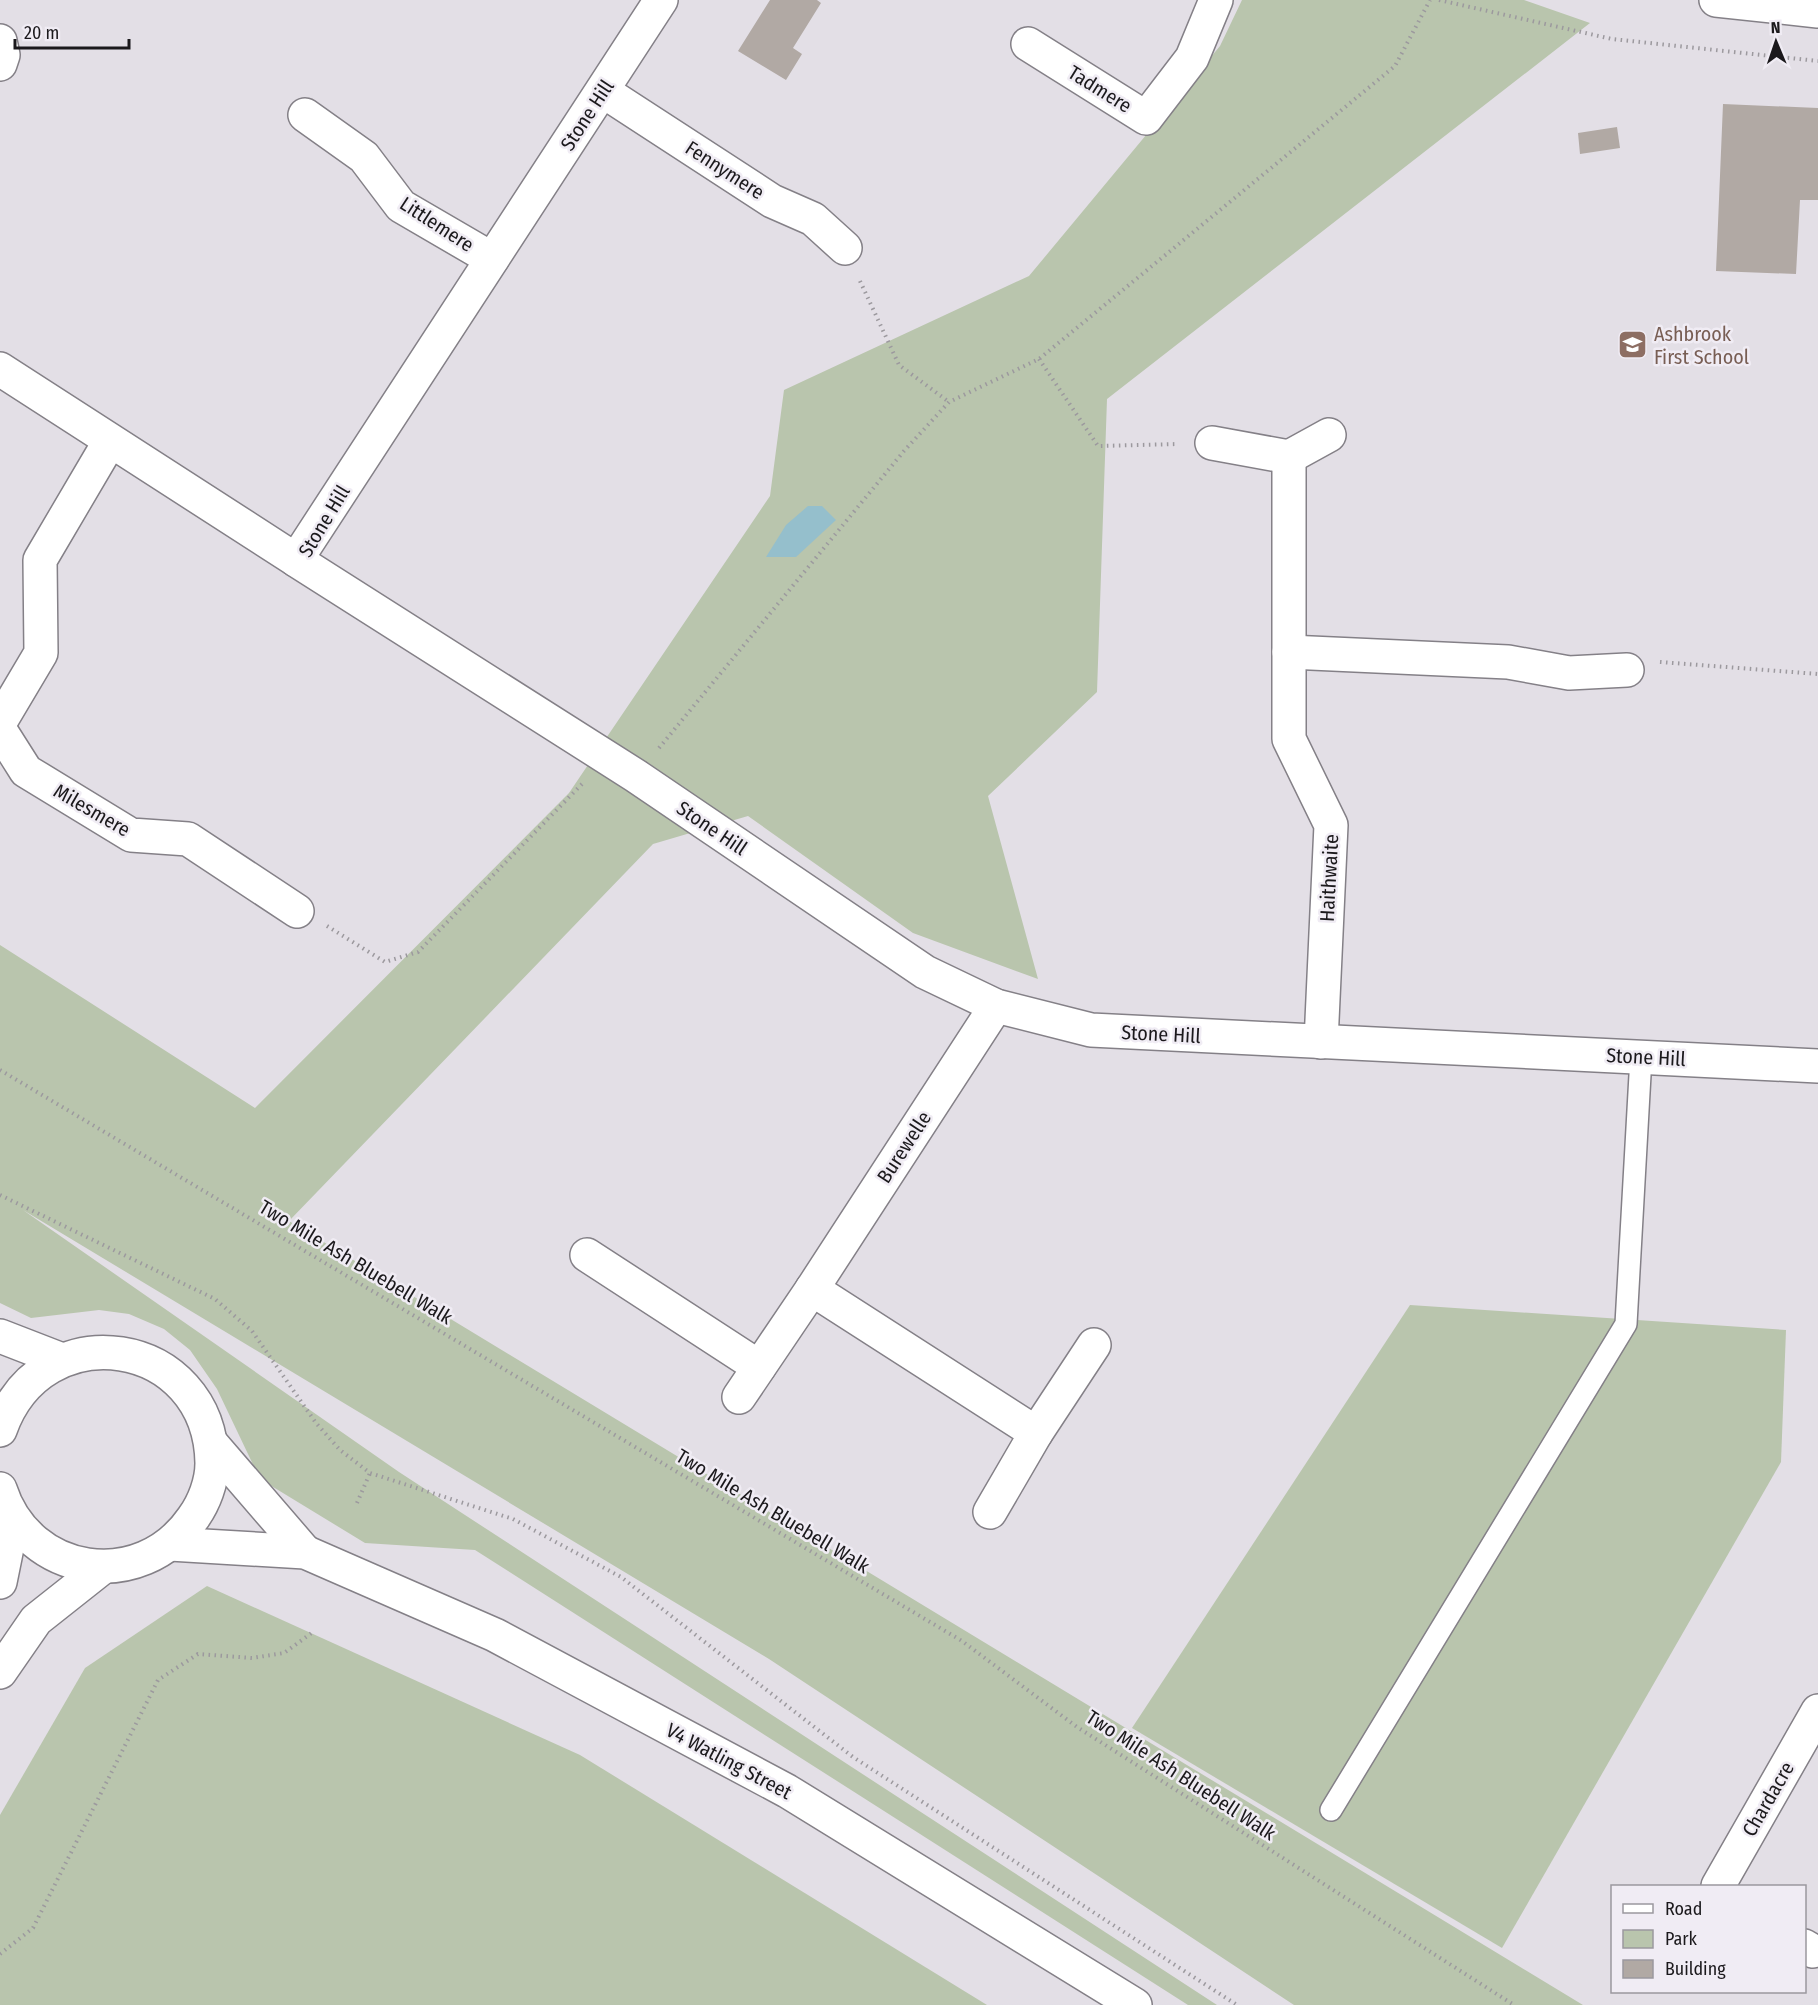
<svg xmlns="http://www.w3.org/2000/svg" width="1818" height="2005" font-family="'Fira Sans Condensed',sans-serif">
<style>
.green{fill:#b9c5ad}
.water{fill:#95bfcc}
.building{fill:#b1a9a4}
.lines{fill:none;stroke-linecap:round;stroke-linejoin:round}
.lane-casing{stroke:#848087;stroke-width:24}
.street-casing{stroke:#848087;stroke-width:36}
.secondary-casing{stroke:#848087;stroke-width:36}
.path{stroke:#9c999e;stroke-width:4;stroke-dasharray:1.5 4.5;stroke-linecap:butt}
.lane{stroke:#fff;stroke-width:21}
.street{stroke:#fff;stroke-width:33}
.secondary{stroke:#fff;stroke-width:33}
.labels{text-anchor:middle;stroke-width:5;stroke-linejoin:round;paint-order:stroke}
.street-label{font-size:20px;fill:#1b191c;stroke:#f0ecf4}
.education-label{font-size:20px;fill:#785e54;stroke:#f0ecf4;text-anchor:start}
</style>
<rect width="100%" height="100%" fill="#e3dfe6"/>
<!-- green -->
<g class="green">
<path d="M 1242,0 L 1524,0 L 1590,23 L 1107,399 L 1097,692 L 988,796 L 1038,979 L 913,933 L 748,816 L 653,844 L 289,1221 L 1583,2005 L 1294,2005 L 769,1659 L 23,1210 L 399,1472 L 1217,2005 L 1188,2005 L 475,1550 L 365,1543 L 260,1479 L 217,1389 L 190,1350 L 164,1329 L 129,1314 L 99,1310 L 31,1318 L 0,1303 L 0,945 L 255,1108 L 569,793 L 770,496 L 784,390 L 1029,276 L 1220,46 Z"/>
<path d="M 1410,1305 L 1786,1330 L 1781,1462 L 1502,1948 L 1132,1728 Z"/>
<path d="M 207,1586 L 580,1755 L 987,2005 L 0,2005 L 0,1815 L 85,1668 Z"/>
</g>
<!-- water -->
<path class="water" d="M 808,506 L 822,506 L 836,520 L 796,557 L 766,557 L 786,525 Z"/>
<!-- building -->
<g class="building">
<path d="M 770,0 L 817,0 L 821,3 L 793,48 L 802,54 L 786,80 L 738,51 Z"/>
<path d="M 1723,104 L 1818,108 L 1818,200 L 1800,200 L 1796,274 L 1716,271 Z"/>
<path d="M 1617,127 L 1620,148 L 1580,154 L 1578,133 Z"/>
</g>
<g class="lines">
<defs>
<path id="lane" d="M 1331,1810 L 1626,1324 L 1641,1057"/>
<g id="street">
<path d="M 661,0 L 296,560 L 636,776 L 925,972 L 996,1006 L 1091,1030 L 1818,1066"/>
<path d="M 1716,0 L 1818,11"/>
<path d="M 0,41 L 3,55 L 0,64"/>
<path d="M 1028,44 L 1146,118 L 1192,58 L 1216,0"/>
<path d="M 603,91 L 772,201 L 813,219 L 845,248"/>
<path d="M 305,115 L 364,157 L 401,206 L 492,259"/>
<path d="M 0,369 L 296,560"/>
<path d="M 1212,443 L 1289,457 L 1289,739 L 1331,825 L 1321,1042"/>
<path d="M 1289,457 L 1329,435"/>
<path d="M 1289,652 L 1508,662 L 1569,673 L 1627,670"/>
<path d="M 0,722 L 41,653 L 40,560 L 110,441"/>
<path d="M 0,730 L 26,771 L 131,835 L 188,839 L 297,911"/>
<path d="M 587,1255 L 759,1367"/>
<path d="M 812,1289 L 1036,1433 L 990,1512"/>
<path d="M 739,1397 L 812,1289 L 996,1006"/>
<path d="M 1036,1433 L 1094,1345"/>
<path d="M 1718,1886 L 1818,1711"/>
<path d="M 1804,1946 L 1813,1951"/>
</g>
<g id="secondary">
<path d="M 0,1336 L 62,1360"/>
<path d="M 0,1430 C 42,1310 210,1336 212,1463 C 212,1482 204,1503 193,1518 C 141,1594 28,1577 0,1489"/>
<path d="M 211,1443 L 305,1552"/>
<path d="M 170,1544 L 305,1552 L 495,1635 L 787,1791 L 1135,2005"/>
<path d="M 0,1582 L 13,1518"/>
<path d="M 0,1672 L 36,1620 L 103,1567"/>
</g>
</defs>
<!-- lane casing -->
<use href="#lane" class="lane-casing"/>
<!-- street casing -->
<use href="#street" class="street-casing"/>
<!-- secondary casing -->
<use href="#secondary" class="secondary-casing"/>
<!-- path -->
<g class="path">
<path d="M 1439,0 L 1612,39 L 1818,61"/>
<path d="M 860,281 L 899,365 L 949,402"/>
<path d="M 1039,359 L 1098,446 L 1178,444"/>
<path d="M 1660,662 L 1818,674"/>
<path d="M 659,748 L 904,451 L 949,402 L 1039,359 L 1395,66 L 1430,0"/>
<path d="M 327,926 L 385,962 L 418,952 L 582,784"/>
<path d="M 0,1070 L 962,1641 L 1077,1727 L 1514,2005"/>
<path d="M 0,1195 L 215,1299 L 252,1331 L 316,1423 L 340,1450 L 370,1473 L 513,1519 L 621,1577 L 853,1757 L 1237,2005"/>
<path d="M 357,1503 L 370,1473"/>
<path d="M 0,1954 L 33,1928 L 158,1680 L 198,1654 L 252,1658 L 284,1653 L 313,1632"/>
</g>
<!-- lane -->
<use href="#lane" class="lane"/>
<!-- street -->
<use href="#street" class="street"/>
<!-- secondary -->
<use href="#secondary" class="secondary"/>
</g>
<!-- icons -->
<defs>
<symbol id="school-square" viewBox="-11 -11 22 22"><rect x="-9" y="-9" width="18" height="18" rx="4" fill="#8d6e63" stroke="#f0ecf4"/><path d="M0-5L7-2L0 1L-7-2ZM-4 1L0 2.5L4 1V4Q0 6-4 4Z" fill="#fff"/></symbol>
</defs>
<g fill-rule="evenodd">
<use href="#school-square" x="1616" y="328" width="33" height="33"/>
</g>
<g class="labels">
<!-- street labels -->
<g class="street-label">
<text transform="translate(1100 89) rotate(32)" y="7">Tadmere</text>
<text transform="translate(587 115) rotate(-57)" y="7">Stone Hill</text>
<text transform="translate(725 170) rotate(33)" y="7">Fennymere</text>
<text transform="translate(437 224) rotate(33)" y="7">Littlemere</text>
<text transform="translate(324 521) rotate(-59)" y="7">Stone Hill</text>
<text transform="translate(92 810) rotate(30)" y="7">Milesmere</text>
<text transform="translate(712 828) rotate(34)" y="7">Stone Hill</text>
<text transform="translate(1329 878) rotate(-87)" y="7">Haithwaite</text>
<text transform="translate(1161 1034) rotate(3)" y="7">Stone Hill</text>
<text transform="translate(1646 1057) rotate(3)" y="7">Stone Hill</text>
<text transform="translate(904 1147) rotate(-57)" y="7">Burewelle</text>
<text transform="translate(356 1262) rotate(31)" y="7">Two Mile Ash Bluebell Walk</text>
<text transform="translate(773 1511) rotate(31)" y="7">Two Mile Ash Bluebell Walk</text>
<text transform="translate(729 1761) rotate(28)" y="7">V4 Watling Street</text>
<text transform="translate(1181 1775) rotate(33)" y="7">Two Mile Ash Bluebell Walk</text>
<text transform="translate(1768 1799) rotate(-60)" y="7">Chardacre</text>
</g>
<!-- education labels -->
<g class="education-label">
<text x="1654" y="341">Ashbrook<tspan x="1654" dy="23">First School</tspan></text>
</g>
</g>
<!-- legend -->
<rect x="1611" y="1885" width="195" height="108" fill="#f0ecf4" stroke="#9b989e" stroke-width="1.5"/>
<rect x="1623" y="1904" width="30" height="9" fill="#ffffff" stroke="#9b989e" stroke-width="1.5"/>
<text x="1665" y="1915" font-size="18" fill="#1b191c">Road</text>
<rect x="1623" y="1930" width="30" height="18" fill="#b9c5ad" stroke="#9b989e" stroke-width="1.5"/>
<text x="1665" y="1945" font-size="18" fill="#1b191c">Park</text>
<rect x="1623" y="1960" width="30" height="18" fill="#b1a9a4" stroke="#9b989e" stroke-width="1.5"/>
<text x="1665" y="1975" font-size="18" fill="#1b191c">Building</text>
<!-- north arrow -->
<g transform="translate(1776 42) rotate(358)" stroke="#f0ecf4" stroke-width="4.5" paint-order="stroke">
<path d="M0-4.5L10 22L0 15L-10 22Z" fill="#1b191c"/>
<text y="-9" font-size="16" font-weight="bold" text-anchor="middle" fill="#1b191c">N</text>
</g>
<!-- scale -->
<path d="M15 39v9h114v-9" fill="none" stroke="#1b191c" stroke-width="3"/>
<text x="24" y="39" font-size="18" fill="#1b191c" stroke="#f0ecf4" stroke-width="4.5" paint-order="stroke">20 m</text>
</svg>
